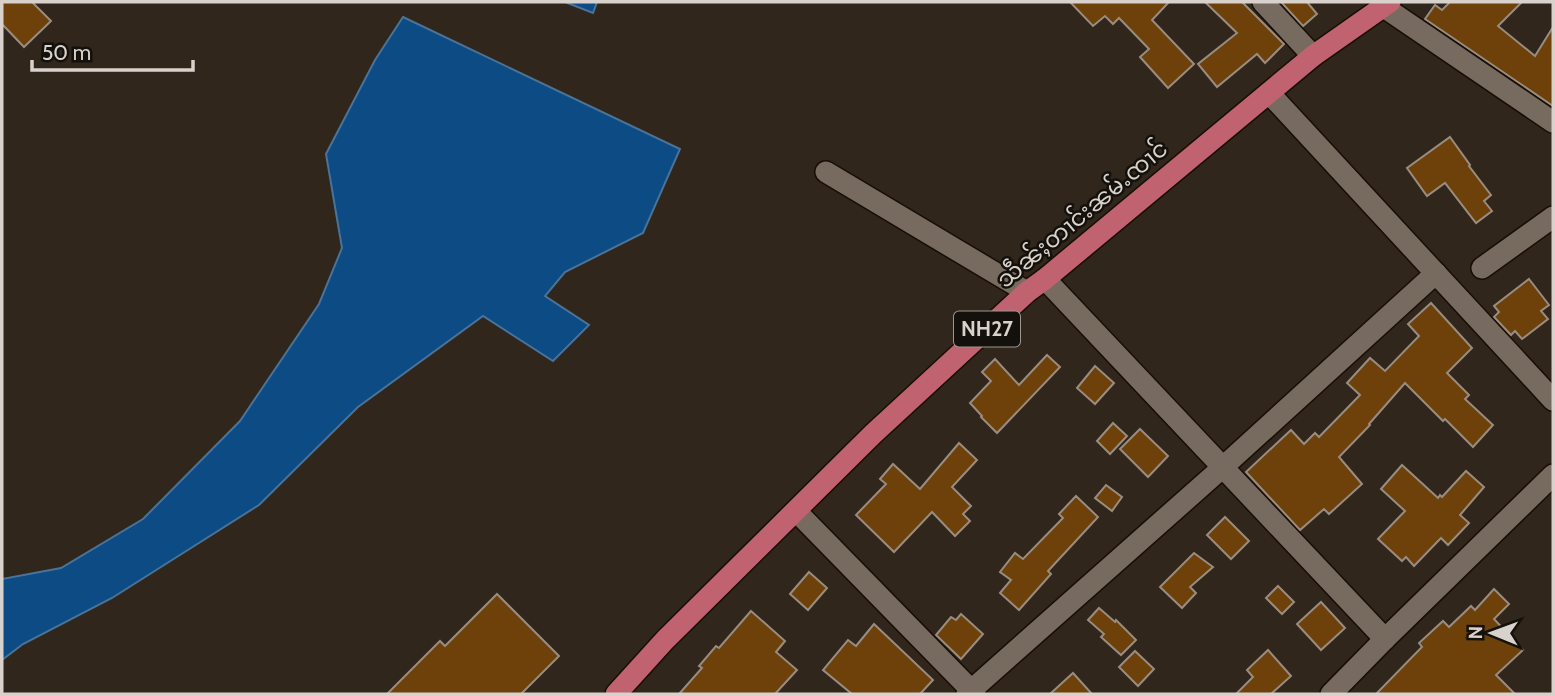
<svg xmlns="http://www.w3.org/2000/svg" width="1555" height="696" font-family="Cabin,'Noto Sans Myanmar',sans-serif">
<style>
.water{fill:#0c4b83;stroke:#4a7399;stroke-width:2}
.building{fill:#6d4109;stroke:#998c80;stroke-width:2}
.lines{fill:none;stroke-linecap:round;stroke-linejoin:round}
.minor-casing{stroke:#180e06;stroke-width:24}
.trunk-casing{stroke:#180e06;stroke-width:24}
.minor{stroke:#776b5f;stroke-width:21}
.trunk{stroke:#c0626f;stroke-width:21}
.labels{text-anchor:middle;stroke-width:5;stroke-linejoin:round;paint-order:stroke}
.shield{fill:#14100b;stroke:#9e9791;stroke-width:2}
.shield-label{font-size:21px;font-weight:bold;fill:#d9d1cb}
.street-label{font-size:23px;fill:#d9d1cb;stroke:#14100b}
</style>
<rect width="100%" height="100%" fill="#30261b"/>
<!-- water -->
<g class="water">
<path d="M 565,2 L 597,2 L 593,13 Z"/>
<path d="M 403,17 L 680,149 L 643,233 L 565,272 L 545,296 L 589,325 L 553,361 L 483,316 L 358,407 L 259,505 L 112,598 L 23,644 L 2,660 L 2,579 L 61,568 L 143,519 L 240,421 L 319,304 L 342,248 L 326,154 L 375,60 Z"/>
</g>
<!-- building -->
<g class="building">
<path d="M 2,2 L 32,2 L 51,21 L 24,47 L 2,24 Z"/>
<path d="M 1070,2 L 1169,2 L 1152,20 L 1194,64 L 1168,88 L 1140,57 L 1149,49 L 1119,18 L 1113,24 L 1105,16 L 1093,26 Z"/>
<path d="M 1205,2 L 1242,2 L 1284,44 L 1265,63 L 1257,54 L 1217,87 L 1198,64 L 1237,33 Z"/>
<path d="M 1281,2 L 1307,2 L 1317,14 L 1303,26 Z"/>
<path d="M 1450,2 L 1522,2 L 1498,26 L 1535,56 L 1553,27 L 1553,106 L 1425,19 L 1435,5 L 1442,10 Z"/>
<path d="M 1450,137 L 1470,165 L 1469,166 L 1491,195 L 1484,201 L 1492,211 L 1476,223 L 1445,183 L 1427,196 L 1407,168 Z"/>
<path d="M 1529,279 L 1549,305 L 1541,311 L 1548,319 L 1522,339 L 1515,331 L 1511,335 L 1494,317 L 1499,312 L 1494,306 Z"/>
<path d="M 1431,303 L 1472,348 L 1447,373 L 1469,395 L 1465,399 L 1493,425 L 1473,447 L 1445,419 L 1443,421 L 1405,383 L 1369,424 L 1370,425 L 1339,457 L 1362,484 L 1329,514 L 1324,509 L 1300,530 L 1246,472 L 1291,430 L 1304,444 L 1315,433 L 1319,437 L 1360,395 L 1347,383 L 1370,358 L 1385,371 L 1419,336 L 1408,324 Z"/>
<path d="M 1047,355 L 1060,367 L 997,433 L 981,417 L 982,416 L 970,403 L 991,381 L 982,372 L 995,359 L 1019,385 Z"/>
<path d="M 1095,366 L 1114,383 L 1095,404 L 1077,388 Z"/>
<path d="M 1113,423 L 1127,436 L 1110,454 L 1097,441 Z"/>
<path d="M 1140,429 L 1168,456 L 1148,477 L 1120,449 Z"/>
<path d="M 959,443 L 977,460 L 952,487 L 971,506 L 963,514 L 970,521 L 955,536 L 932,512 L 894,552 L 856,515 L 886,484 L 880,479 L 893,464 L 920,489 Z"/>
<path d="M 1402,465 L 1438,498 L 1440,495 L 1442,497 L 1466,471 L 1484,487 L 1460,515 L 1469,523 L 1448,545 L 1441,538 L 1414,566 L 1406,557 L 1402,561 L 1378,539 L 1405,511 L 1381,489 Z"/>
<path d="M 1106,485 L 1122,497 L 1112,511 L 1095,498 Z"/>
<path d="M 1076,496 L 1098,517 L 1048,571 L 1051,574 L 1019,610 L 1000,593 L 1011,580 L 1000,572 L 1015,553 L 1023,559 L 1063,518 L 1059,514 Z"/>
<path d="M 1225,517 L 1249,541 L 1231,559 L 1207,535 Z"/>
<path d="M 1194,553 L 1213,567 L 1190,587 L 1196,593 L 1182,608 L 1160,587 Z"/>
<path d="M 809,572 L 827,588 L 808,610 L 790,594 Z"/>
<path d="M 1278,586 L 1294,602 L 1282,614 L 1266,598 Z"/>
<path d="M 1494,589 L 1509,604 L 1494,619 L 1523,650 L 1496,675 L 1515,694 L 1376,694 L 1422,647 L 1419,643 L 1443,621 L 1449,627 L 1471,606 L 1475,610 Z"/>
<path d="M 497,594 L 559,656 L 521,694 L 387,694 L 440,641 L 445,646 Z"/>
<path d="M 1321,602 L 1345,628 L 1321,650 L 1297,624 Z"/>
<path d="M 1099,608 L 1115,622 L 1116,620 L 1136,640 L 1121,655 L 1101,637 L 1104,634 L 1088,620 Z"/>
<path d="M 751,611 L 785,641 L 776,652 L 797,670 L 775,694 L 679,694 L 702,668 L 699,666 L 716,646 L 719,648 Z"/>
<path d="M 961,614 L 983,634 L 961,659 L 936,635 L 951,617 L 956,620 Z"/>
<path d="M 874,624 L 933,680 L 920,694 L 852,694 L 823,670 L 848,640 L 856,646 Z"/>
<path d="M 1268,650 L 1291,676 L 1271,694 L 1236,694 L 1253,677 L 1247,670 Z"/>
<path d="M 1135,651 L 1154,669 L 1138,686 L 1119,667 Z"/>
<path d="M 1073,673 L 1092,694 L 1050,694 Z"/>
</g>
<g class="lines">
<defs>
<g id="minor">
<path d="M 1263,2 L 1313,56"/>
<path d="M 1384,7 L 1553,122"/>
<path d="M 1269,93 L 1553,400"/>
<path d="M 826,172 L 1027,292"/>
<path d="M 1482,268 L 1553,217"/>
<path d="M 1045,279 L 1385,639"/>
<path d="M 796,511 L 975,694"/>
<path d="M 967,694 L 1223,467 L 1436,273"/>
<path d="M 1331,694 L 1385,639 L 1553,475"/>
</g>
<path id="trunk" d="M 616,694 L 665,640 L 873,434 L 1027,292 L 1045,279 L 1313,56 L 1390,2"/>
</defs>
<!-- minor casing -->
<use href="#minor" class="minor-casing"/>
<!-- trunk casing -->
<use href="#trunk" class="trunk-casing"/>
<!-- minor -->
<use href="#minor" class="minor"/>
<!-- trunk -->
<use href="#trunk" class="trunk"/>
</g>
<g class="labels">
<!-- shield labels -->
<rect class="shield" x="954" y="311.5" width="66" height="35" rx="5"/>
<g class="shield-label">
<text x="987" y="336">NH27</text>
</g>
<!-- street labels -->
<g class="street-label">
<text transform="translate(1082 214) rotate(-40)" y="8">သဵၼ်ႈတၢင်းၼမ်ႉၸၢင်</text>
</g>
</g>
<!-- border -->
<rect width="1555" height="696" fill="none" stroke="#d9d1cb" stroke-width="7"/>
<!-- north arrow -->
<g transform="translate(1492 633) rotate(271)" stroke="#14100b" stroke-width="5" paint-order="stroke">
<path d="M0-5L12 26L0 18L-12 26Z" fill="#d9d1cb"/>
<text y="-10" font-size="19" font-weight="bold" text-anchor="middle" fill="#d9d1cb">N</text>
</g>
<!-- scale -->
<path d="M32 60v10h161v-10" fill="none" stroke="#d9d1cb" stroke-width="3.5"/>
<text x="42" y="60" font-size="21" fill="#d9d1cb" stroke="#14100b" stroke-width="5" paint-order="stroke">50 m</text>
</svg>
